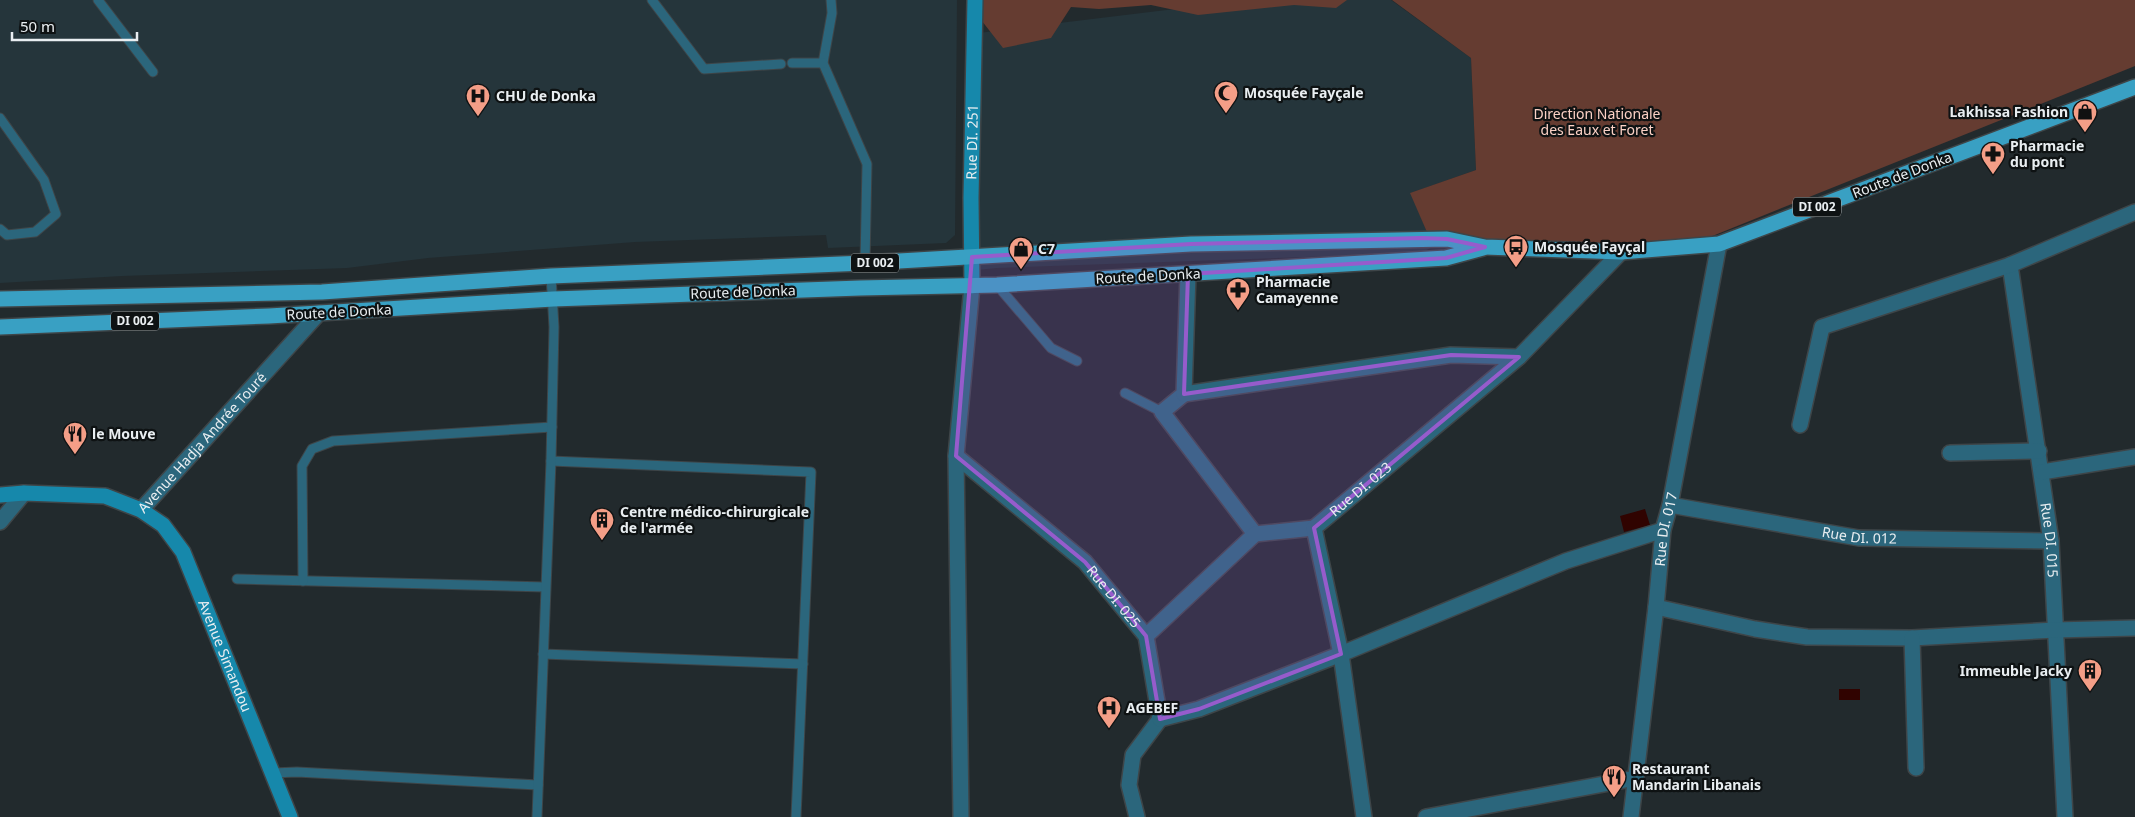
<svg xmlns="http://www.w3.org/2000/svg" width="2135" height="817" font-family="'Noto Sans',sans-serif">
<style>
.built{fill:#25353b}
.green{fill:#653c31}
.water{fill:#300300}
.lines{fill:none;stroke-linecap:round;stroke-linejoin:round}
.lane-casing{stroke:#3e4548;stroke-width:11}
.street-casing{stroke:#3e4548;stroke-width:18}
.secondary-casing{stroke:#3e4548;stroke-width:18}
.primary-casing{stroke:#3e4548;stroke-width:18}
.lane{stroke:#2b667c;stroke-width:9}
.street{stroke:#2b667c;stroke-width:15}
.secondary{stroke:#1688ab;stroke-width:15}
.primary{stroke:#39a0c3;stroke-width:15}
.marked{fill:#965ccc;fill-opacity:0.2;stroke:#965ccc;stroke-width:4;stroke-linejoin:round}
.labels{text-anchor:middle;stroke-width:4.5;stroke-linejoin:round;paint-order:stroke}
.shield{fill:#0e1213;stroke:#a7acae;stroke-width:1}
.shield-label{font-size:12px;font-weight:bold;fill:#e9eef1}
.poi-label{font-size:14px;font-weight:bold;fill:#e9eef1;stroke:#0e1213;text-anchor:start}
.park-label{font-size:14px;fill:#fbd1c5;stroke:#0e1213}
.street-label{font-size:14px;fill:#e9eef1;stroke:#0e1213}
</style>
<rect width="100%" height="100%" fill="#222a2d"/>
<!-- built -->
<g class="built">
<path d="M 0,0 L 957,0 L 955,235 L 946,243 L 828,248 L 826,235 L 635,242 L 428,258 L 347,268 L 122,276 L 0,283 Z"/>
<path d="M 1249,0 L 1391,0 L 1471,58 L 1476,170 L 1411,193 L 1433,246 L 1422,253 L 997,268 L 977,270 L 978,33 Z"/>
</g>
<!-- green -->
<g class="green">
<path d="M 971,0 L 1347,0 L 1336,8 L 1294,5 L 1198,15 L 1151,5 L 1099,9 L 1071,7 L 1051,38 L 1003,48 L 971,7 Z"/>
<path d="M 1392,0 L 2135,0 L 2135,66 L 1700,241 L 1433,246 L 1410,193 L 1476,170 L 1471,58 Z"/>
</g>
<!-- water -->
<g class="water">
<path d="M 1645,509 L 1650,525 L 1624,532 L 1620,516 Z"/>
<rect x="1839" y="689" width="21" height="11"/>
</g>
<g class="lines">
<defs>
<g id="lane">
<path d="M 98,0 L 153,72"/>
<path d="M 652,0 L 704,69 L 781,64"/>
<path d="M 831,0 L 832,13 L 823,63 L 867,164 L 865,263"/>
<path d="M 792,63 L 823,63"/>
<path d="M 0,118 L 44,180 L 56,214 L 35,232 L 7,235 L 0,229"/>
<path d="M 997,285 L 1051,348 L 1077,361"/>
<path d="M 1125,393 L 1162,412"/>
<path d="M 551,461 L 811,472 L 796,817"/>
<path d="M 237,579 L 545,587"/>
<path d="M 303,581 L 302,466 L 312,449 L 333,441 L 552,427"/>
<path d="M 543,654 L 803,664"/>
<path d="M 273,773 L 297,772 L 538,785"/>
<path d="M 537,817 L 551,461 L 554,327 L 551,276"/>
</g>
<g id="street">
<path id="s1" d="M 2010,265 L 2051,541 L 2065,817"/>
<path d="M 1188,274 L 1184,394 L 1162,412 L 1255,534"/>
<path d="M 1184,394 L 1451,355 L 1519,357"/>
<path d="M 1800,425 L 1822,327 L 2010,265 L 2135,212"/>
<path d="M 1950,453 L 2039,451"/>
<path id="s2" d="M 956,456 L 1085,562 L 1146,636 L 1160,719 L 1133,755 L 1129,785 L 1137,817"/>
<path d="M 2042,472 L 2135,457"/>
<path id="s3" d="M 1670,505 L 1859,538 L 2051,541"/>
<path id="s4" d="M 141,510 L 319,313"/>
<path d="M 0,522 L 24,493"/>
<path d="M 1656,607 L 1755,629 L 1807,637 L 1912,638 L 2055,630 L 2135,628"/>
<path d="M 1146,636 L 1255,534 L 1314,528"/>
<path d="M 1912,638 L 1916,768"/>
<path d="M 1160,719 L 1199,709 L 1341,654 L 1566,561 L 1663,530"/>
<path d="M 961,817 L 956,456 L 972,286"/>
<path id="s5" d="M 1364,817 L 1341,654 L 1314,528 L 1519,357 L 1621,252"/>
<path d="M 1426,817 L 1636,778"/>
<path id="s6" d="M 1631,817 L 1656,607 L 1663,530 L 1670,505 L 1719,244"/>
</g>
<g id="secondary">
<path id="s7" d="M 972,286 L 971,198 L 975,0"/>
<path id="s8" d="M 0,495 L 24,493 L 105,496 L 141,510 L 163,525 L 183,552 L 290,817"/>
</g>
<g id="primary">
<path d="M 0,299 L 322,292 L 551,276 L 865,263 L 1191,244 L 1447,239 L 1485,247 L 1621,252 L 1719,244 L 2135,87"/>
<path d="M 0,327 L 269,316 L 553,299 L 860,288 L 997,285 L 1446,258 L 1483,248"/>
</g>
</defs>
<!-- lane casing -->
<use href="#lane" class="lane-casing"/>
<!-- street casing -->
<use href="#street" class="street-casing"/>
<!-- secondary casing -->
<use href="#secondary" class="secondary-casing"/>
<!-- primary casing -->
<use href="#primary" class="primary-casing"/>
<!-- lane -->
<use href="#lane" class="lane"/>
<!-- street -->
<use href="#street" class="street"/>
<!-- secondary -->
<use href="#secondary" class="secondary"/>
<!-- primary -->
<use href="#primary" class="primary"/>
</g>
<!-- marked area -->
<path class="marked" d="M 1421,238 L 1447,239 L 1485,247 L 1446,258 L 1188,274 L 1184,394 L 1451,355 L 1519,357 L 1314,528 L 1341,654 L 1199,709 L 1160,719 L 1146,636 L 1085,562 L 956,456 L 972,257 L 1191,244 Z"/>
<!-- icons -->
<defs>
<symbol id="mosque-pin" viewBox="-11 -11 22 30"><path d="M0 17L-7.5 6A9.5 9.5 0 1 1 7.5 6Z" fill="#f49e87" stroke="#0e1213"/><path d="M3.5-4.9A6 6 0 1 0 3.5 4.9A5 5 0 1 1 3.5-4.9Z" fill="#111"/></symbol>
<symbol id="hospital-pin" viewBox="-11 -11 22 30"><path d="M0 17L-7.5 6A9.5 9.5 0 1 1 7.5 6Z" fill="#f49e87" stroke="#0e1213"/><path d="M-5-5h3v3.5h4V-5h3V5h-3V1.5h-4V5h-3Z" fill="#111"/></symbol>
<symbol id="shop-pin" viewBox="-11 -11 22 30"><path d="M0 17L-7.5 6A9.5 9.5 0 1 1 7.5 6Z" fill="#f49e87" stroke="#0e1213"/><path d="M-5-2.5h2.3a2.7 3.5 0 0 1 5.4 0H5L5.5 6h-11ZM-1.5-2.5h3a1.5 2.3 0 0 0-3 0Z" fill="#111"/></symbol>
<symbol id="pharmacy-pin" viewBox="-11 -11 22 30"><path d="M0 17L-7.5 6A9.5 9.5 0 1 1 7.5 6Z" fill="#f49e87" stroke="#0e1213"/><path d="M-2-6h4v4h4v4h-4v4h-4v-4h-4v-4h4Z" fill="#111"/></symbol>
<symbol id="bus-pin" viewBox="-11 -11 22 30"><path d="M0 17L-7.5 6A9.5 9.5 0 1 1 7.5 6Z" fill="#f49e87" stroke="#0e1213"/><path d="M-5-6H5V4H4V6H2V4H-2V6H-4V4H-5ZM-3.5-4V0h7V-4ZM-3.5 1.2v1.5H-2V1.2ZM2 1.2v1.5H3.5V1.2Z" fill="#111"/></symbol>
<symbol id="restaurant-pin" viewBox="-11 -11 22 30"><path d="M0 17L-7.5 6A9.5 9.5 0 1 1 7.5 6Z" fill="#f49e87" stroke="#0e1213"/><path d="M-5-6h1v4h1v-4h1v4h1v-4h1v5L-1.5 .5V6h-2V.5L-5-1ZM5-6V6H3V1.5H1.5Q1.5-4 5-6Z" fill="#111"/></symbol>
<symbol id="building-pin" viewBox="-11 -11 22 30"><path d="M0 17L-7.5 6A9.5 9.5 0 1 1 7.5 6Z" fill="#f49e87" stroke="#0e1213"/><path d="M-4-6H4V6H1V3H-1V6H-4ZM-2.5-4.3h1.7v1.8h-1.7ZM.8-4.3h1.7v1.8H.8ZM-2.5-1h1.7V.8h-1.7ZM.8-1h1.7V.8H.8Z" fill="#111"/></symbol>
</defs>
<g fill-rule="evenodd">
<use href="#mosque-pin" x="1212" y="79" width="28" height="38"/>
<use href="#hospital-pin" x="464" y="82" width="28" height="38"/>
<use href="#shop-pin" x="2071" y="98" width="28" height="38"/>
<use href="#pharmacy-pin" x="1979" y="140" width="28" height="38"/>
<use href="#bus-pin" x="1502" y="233" width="28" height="38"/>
<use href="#shop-pin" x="1007" y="235" width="28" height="38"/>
<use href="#pharmacy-pin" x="1224" y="276" width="28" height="38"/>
<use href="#restaurant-pin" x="61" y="420" width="28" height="38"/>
<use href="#building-pin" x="588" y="506" width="28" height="38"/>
<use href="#building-pin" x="2076" y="657" width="28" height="38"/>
<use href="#hospital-pin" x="1095" y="694" width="28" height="38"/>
<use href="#restaurant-pin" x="1600" y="763" width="28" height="38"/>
</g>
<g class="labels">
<!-- shield labels -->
<g class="shield">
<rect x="1793" y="197.5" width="48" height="19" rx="4"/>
<rect x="851" y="253.5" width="48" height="19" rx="4"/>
<rect x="111" y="311.5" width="48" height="19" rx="4"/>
</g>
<g class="shield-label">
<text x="1817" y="211">DI 002</text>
<text x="875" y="267">DI 002</text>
<text x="135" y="325">DI 002</text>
</g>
<!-- poi labels -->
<g class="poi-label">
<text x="1244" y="98">Mosquée Fayçale</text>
<text x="496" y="101">CHU de Donka</text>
<text x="2068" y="117" text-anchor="end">Lakhissa Fashion</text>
<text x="2010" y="151">Pharmacie<tspan x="2010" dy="16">du pont</tspan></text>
<text x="1534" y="252">Mosquée Fayçal</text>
<text x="1038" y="254">C7</text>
<text x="1256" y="287">Pharmacie<tspan x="1256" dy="16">Camayenne</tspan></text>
<text x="92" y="439">le Mouve</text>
<text x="620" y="517">Centre médico-chirurgicale<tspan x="620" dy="16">de l'armée</tspan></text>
<text x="2072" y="676" text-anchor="end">Immeuble Jacky</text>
<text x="1126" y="713">AGEBEF</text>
<text x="1632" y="774">Restaurant<tspan x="1632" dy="16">Mandarin Libanais</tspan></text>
</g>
<!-- park labels -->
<g class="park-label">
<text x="1597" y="119">Direction Nationale<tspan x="1597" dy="16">des Eaux et Foret</tspan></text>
</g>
<!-- street labels -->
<g class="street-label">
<text dy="5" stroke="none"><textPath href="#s7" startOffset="144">Rue DI. 251</textPath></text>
<text transform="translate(1902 175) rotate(-21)" y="5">Route de Donka</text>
<text transform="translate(1148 276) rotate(-3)" y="5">Route de Donka</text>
<text transform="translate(743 292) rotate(-2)" y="5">Route de Donka</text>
<text transform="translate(339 312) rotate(-3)" y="5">Route de Donka</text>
<text dy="5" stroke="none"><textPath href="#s4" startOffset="91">Avenue Hadja Andrée Touré</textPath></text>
<text dy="5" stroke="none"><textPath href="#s5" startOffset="354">Rue DI. 023</textPath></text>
<text dy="5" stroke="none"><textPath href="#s6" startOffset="290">Rue DI. 017</textPath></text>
<text dy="5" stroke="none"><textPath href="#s3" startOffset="192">Rue DI. 012</textPath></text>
<text dy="5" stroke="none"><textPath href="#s1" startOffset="278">Rue DI. 015</textPath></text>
<text dy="5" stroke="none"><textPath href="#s2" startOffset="212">Rue DI. 025</textPath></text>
<text dy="5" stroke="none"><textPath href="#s8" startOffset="316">Avenue Simandou</textPath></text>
</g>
</g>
<!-- scale -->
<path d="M12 32v8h125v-8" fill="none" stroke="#e9eef1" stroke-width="2.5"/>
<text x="20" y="32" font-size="15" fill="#e9eef1" stroke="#0e1213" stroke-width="4" paint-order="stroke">50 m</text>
</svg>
